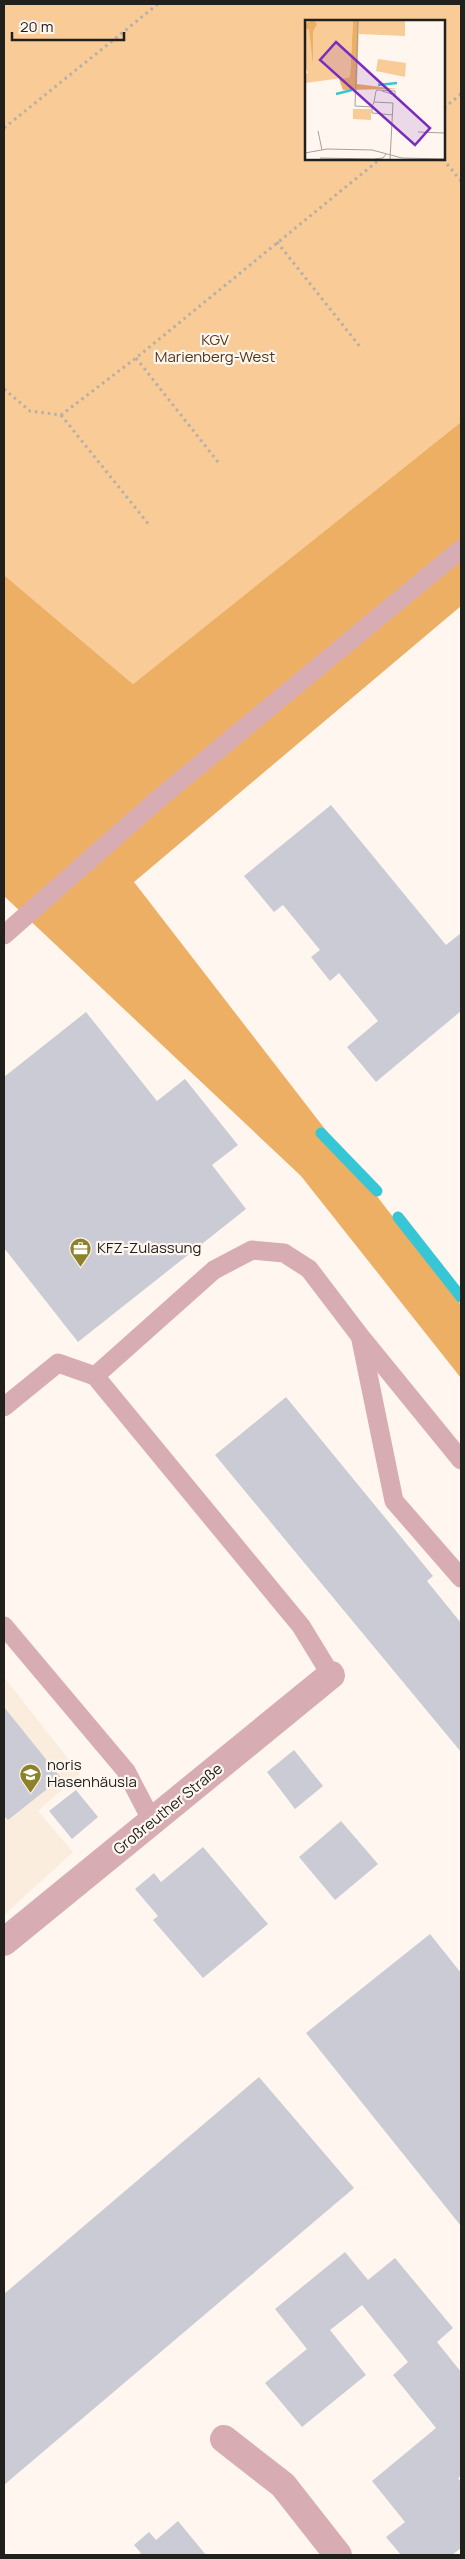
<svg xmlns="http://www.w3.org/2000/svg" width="465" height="2559" font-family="Manrope,sans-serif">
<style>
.built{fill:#faedde}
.green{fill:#f8cb97;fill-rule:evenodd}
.forest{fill:#ecaf63}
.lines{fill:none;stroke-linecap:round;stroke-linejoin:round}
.stream{stroke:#36c6d5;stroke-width:11}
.building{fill:#cacbd4}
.path{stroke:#b5afa8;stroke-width:3;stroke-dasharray:2.5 4;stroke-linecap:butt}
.lane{stroke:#d8acb3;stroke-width:19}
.street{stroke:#d8acb3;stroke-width:28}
.labels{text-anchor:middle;stroke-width:4.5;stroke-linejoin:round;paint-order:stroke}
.park-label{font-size:15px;fill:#523818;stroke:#fff7ef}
.poi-label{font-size:15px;fill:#22201d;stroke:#fff7ef;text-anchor:start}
.street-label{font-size:15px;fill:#22201d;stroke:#fff7ef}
.inset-river{fill:none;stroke:#36c6d5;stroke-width:2.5}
.inset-road{fill:none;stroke:#a7a19b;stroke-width:1}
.view{fill:#7b2cbf;fill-opacity:0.15;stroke:#7b2cbf;stroke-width:2.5}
.inset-edge{fill:none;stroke:#22201d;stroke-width:2.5}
</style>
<rect width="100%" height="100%" fill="#fff7ef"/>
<!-- built -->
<path class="built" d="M 4,1677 L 80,1774 L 38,1811 L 73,1852 L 4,1915 Z"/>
<!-- green -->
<path class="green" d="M 4,4 L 461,4 L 461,422 L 133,684 L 4,575 ZM 306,21 L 444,21 L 444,159 L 306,159 Z"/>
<!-- forest -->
<path class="forest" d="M 461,422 L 461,606 L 134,882 L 461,1305 L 461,1378 L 301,1176 L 4,896 L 4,575 L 133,684 Z"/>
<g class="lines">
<!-- stream -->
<g class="stream">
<path d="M 321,1133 L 377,1191"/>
<path d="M 398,1217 L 461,1297"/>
</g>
</g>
<!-- building -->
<g class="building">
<path d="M 331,805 L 446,945 L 461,933 L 461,1011 L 376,1082 L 347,1047 L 378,1021 L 339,973 L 330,981 L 311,957 L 320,950 L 283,905 L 274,912 L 244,876 Z"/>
<path d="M 86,1012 L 157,1101 L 185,1079 L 238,1145 L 212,1165 L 246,1209 L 78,1342 L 4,1248 L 4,1077 Z"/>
<path d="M 286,1397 L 433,1576 L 427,1581 L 461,1623 L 461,1752 L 215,1455 Z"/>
<path d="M 4,1707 L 61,1778 L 8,1820 L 4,1816 Z"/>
<path d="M 294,1750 L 323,1786 L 295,1809 L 267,1772 Z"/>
<path d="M 76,1790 L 98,1817 L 72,1839 L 49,1811 Z"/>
<path d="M 341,1821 L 378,1864 L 335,1900 L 299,1857 Z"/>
<path d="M 203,1847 L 268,1924 L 203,1978 L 153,1920 L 158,1916 L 135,1889 L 154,1873 L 161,1882 Z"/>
<path d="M 430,1934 L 461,1973 L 461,2226 L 306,2033 Z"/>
<path d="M 259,2077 L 354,2188 L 4,2485 L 4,2294 Z"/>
<path d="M 345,2252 L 368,2280 L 395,2258 L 453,2328 L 437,2342 L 461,2372 L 461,2476 L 458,2478 L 461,2482 L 461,2548 L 452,2555 L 401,2555 L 386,2537 L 405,2522 L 372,2481 L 436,2428 L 393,2375 L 408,2362 L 362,2305 L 330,2330 L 366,2375 L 302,2427 L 265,2383 L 307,2349 L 275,2309 Z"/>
<path d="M 178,2521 L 206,2555 L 138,2555 L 141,2553 L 134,2545 L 149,2532 L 156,2540 Z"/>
</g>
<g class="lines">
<!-- path -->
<g class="path">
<path d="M 444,108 L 461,94"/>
<path d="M 4,128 L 158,4"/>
<path d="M 443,159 L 461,181"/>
<path d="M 277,242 L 361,348"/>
<path d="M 136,358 L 218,462"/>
<path d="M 4,389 L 30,411 L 61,415 L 136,358 L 380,159"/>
<path d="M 61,415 L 150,526"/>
</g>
<!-- lane -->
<g class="lane">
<path d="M 4,935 L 156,801 L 461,549"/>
<path d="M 361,1340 L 394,1501 L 461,1578"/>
<path d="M 95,1376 L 214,1270 L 252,1250 L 284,1253 L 309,1269 L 360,1336 L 461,1460"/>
<path d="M 4,1407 L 58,1363 L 95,1376 L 301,1626 L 331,1675"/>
<path d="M 4,1626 L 126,1771 L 152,1821"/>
</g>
<!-- street -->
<g class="street">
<path d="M 4,1942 L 331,1675"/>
<path d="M 224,2439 L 283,2485 L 338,2555"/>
</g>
</g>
<!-- icons -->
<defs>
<symbol id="office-pin" viewBox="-11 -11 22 30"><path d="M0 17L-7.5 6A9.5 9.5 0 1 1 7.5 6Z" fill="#8d8129" stroke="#fff7ef"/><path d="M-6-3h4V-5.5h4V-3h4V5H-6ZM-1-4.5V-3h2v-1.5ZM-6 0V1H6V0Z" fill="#fff"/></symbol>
<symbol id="school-pin" viewBox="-11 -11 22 30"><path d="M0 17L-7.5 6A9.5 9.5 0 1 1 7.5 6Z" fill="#8d8129" stroke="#fff7ef"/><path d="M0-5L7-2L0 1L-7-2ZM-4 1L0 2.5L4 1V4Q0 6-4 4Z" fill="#fff"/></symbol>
</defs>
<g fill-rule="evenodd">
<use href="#office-pin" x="68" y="1236" width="25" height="34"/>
<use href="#school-pin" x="18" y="1762" width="25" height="34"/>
</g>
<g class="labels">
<!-- park labels -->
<g class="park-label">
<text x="215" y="345">KGV<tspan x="215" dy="17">Marienberg-West</tspan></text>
</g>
<!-- poi labels -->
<g class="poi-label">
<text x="97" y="1253">KFZ-Zulassung</text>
<text x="47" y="1770">noris<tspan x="47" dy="17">Hasenhäusla</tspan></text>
</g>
<!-- street labels -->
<g class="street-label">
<text transform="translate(168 1809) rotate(-39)" y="5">Großreuther Straße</text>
</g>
</g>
<!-- overview -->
<g transform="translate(305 20)">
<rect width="140" height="140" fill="#fff7ef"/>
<path d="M 0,0 L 48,0 L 45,57 L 0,63 L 0,54 L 3,53 L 0,46 ZM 54,0 L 100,0 L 100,16 L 54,14 ZM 73,39 L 101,43 L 100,57 L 71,51 ZM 48,89 L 66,89 L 66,100 L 48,99 Z" fill="#f8cb97"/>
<path d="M 8,0 L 12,4 L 8,11 L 8,44 L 4,9 L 0,9 L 0,4 ZM 48,0 L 54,0 L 52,64 L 92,69 L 38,70 L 34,59 L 45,57 Z" fill="#ecaf63"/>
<path class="inset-river" d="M 73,65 L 92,63M 31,74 L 47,70"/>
<path class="inset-road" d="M 53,0 L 50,86 L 67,87 L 69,82 L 88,83 L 85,140M 69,82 L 71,71 L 72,70 L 90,71 L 90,75 L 77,71M 67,87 L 67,93 L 88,95M 13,111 L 17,130M 113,112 L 140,113M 0,133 L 22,129 L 67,130 L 97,138 L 140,139M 15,138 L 68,139 L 78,138 L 81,134"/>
<path class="view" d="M 31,22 L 125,108 L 110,125 L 15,40 Z"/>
<rect width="140" height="140" class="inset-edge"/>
</g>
<!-- border -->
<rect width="465" height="2559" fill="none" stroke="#22201d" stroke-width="10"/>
<!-- scale -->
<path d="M12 32v8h112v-8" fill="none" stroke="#22201d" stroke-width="2.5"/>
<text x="20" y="32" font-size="15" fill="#22201d" stroke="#fff7ef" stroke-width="4" paint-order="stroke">20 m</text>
</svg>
